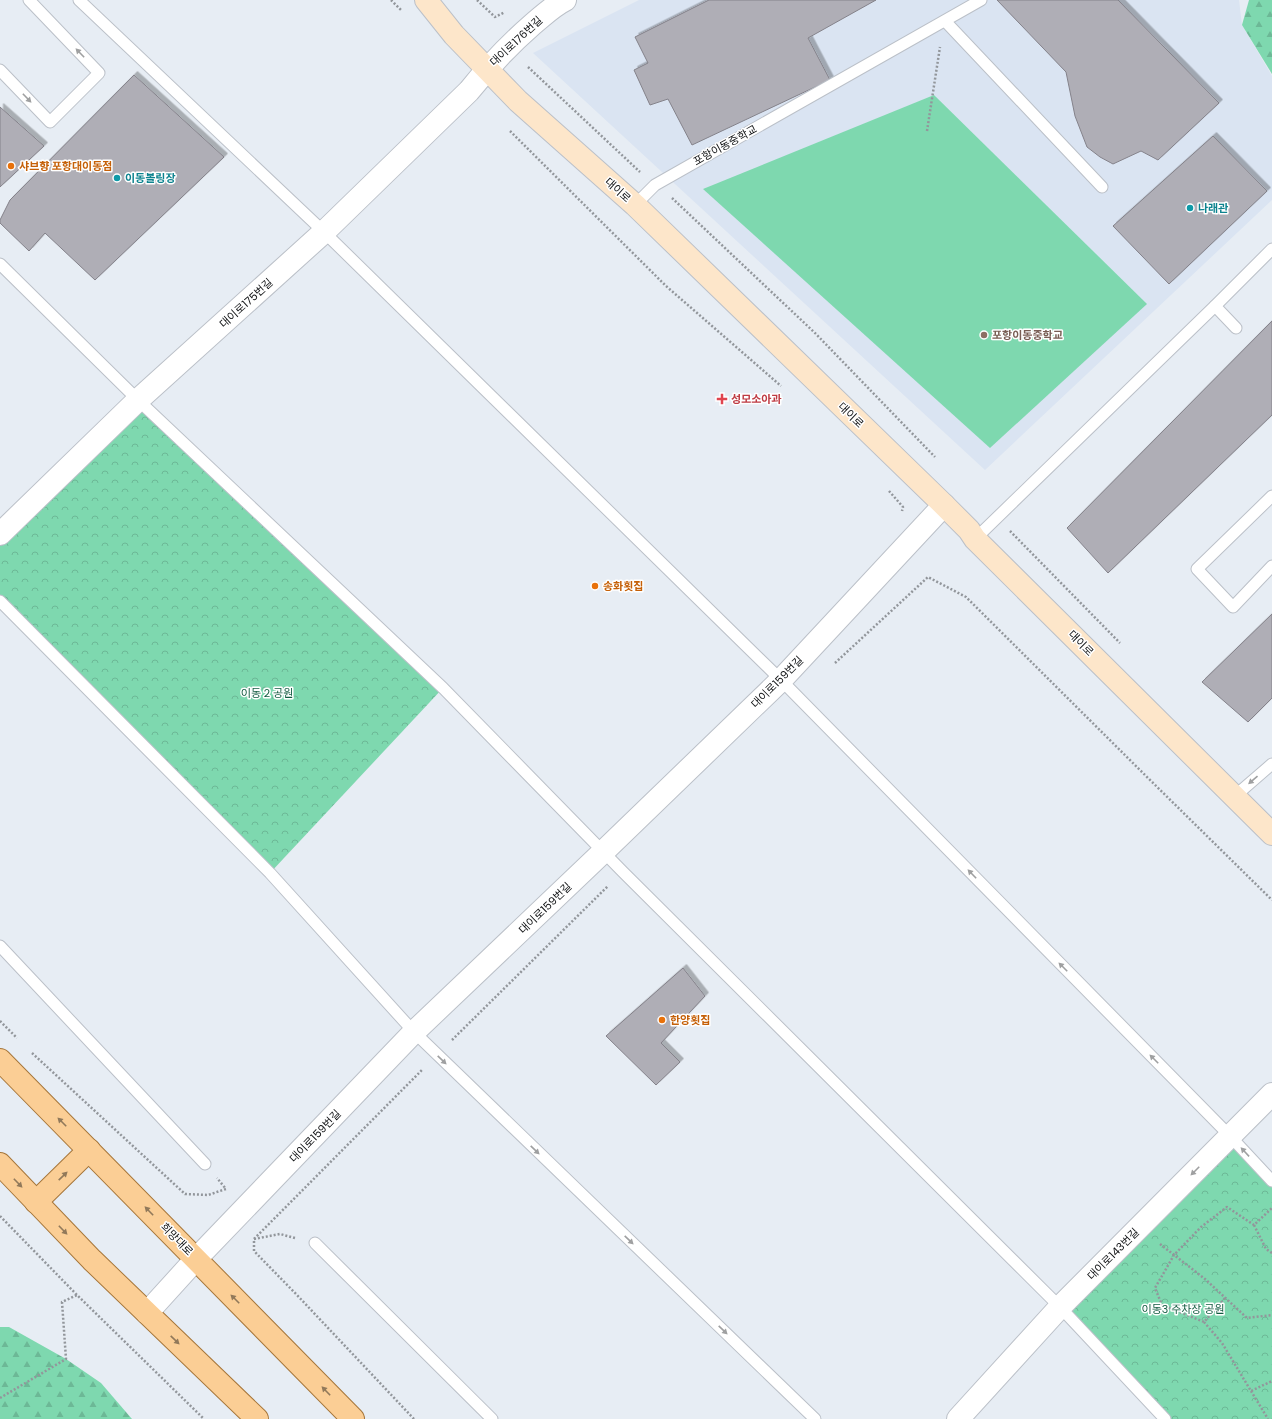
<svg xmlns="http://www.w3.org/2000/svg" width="1272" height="1419" font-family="Poppins,'Noto Sans KR',sans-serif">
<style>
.built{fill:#dae4f2}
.green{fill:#7ed8af}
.forest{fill:url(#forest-firs)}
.park{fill:url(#park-crowns)}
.building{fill:#afaeb6;stroke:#84828a;filter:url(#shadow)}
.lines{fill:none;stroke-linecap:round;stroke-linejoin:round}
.lane-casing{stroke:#bbc0c8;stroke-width:13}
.street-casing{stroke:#bbc0c8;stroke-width:24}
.secondary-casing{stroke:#bbc0c8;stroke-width:24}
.primary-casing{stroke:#a6763a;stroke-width:24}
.path{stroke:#92969b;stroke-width:2.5;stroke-dasharray:2 2;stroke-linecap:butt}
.lane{stroke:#fff;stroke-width:11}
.street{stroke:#fff;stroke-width:22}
.secondary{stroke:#fde6ca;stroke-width:22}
.primary{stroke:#fbce95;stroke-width:22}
.oneway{fill:#9fa0a1}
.oneway2{fill:#91795a}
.food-dot{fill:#e8710a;stroke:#fff;stroke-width:1.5}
.culture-dot{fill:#0f9aa8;stroke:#fff;stroke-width:1.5}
.education-dot{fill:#8d6e63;stroke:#fff;stroke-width:1.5}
.health-dot{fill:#e0444e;stroke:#fff;stroke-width:1.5}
.labels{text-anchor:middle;stroke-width:3;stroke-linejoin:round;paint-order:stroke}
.street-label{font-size:11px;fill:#0f1113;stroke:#fff}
.food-label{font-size:11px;font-weight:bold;fill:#c56008;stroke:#fff;text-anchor:start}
.culture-label{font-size:11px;font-weight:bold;fill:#0d838f;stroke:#fff;text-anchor:start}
.education-label{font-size:11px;font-weight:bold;fill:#785e54;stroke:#fff;text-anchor:start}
.health-label{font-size:11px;font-weight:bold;fill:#be3a42;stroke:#fff;text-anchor:start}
.park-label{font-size:11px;fill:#125b40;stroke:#fff}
</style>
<defs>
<pattern id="forest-firs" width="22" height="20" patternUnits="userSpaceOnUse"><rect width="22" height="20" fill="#7ed8af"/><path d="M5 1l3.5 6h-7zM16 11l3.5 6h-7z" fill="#6cb896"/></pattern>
<pattern id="park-crowns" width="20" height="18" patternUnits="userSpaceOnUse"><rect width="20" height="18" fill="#7ed8af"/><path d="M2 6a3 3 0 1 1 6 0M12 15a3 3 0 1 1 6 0" fill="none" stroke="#6cb896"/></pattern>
<filter id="shadow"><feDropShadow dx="3.5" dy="-3.5" stdDeviation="0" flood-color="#0004"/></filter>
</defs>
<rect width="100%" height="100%" fill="#e7edf4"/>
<!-- built -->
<path class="built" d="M 639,0 L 1239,0 L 1242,25 L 1272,76 L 1272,200 L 985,470 L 533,53 Z"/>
<!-- green -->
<path class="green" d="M 934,95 L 1147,304 L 990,448 L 703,189 Z"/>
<!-- forest -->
<g class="forest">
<path d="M 1249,0 L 1272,0 L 1272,74 L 1242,25 Z"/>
<path d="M 0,1327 L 9,1327 L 66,1359 L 101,1383 L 132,1419 L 0,1419 Z"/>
</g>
<!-- park -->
<g class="park">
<path d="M 138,400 L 443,688 L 270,873 L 0,601 L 0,534 Z"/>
<path d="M 1230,1136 L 1272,1181 L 1272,1419 L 1165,1419 L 1060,1307 Z"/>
</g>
<!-- building -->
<g class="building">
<path d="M 709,0 L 876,0 L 808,38 L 830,80 L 692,145 L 668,99 L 650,105 L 634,70 L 648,63 L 635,37 Z"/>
<path d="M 997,0 L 1118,0 L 1219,103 L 1158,160 L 1141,151 L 1113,164 L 1100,157 L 1087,147 L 1075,116 L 1066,72 Z"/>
<path d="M 134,75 L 224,157 L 95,280 L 45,233 L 29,251 L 0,223 L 0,220 L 10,200 Z"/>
<path d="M 0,107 L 44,146 L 0,187 Z"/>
<path d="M 1213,136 L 1267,191 L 1169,284 L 1113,226 Z"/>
<path d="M 1272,321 L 1272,415 L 1108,573 L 1067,528 Z"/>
<path d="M 1272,614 L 1272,698 L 1248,722 L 1202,682 Z"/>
<path d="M 683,968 L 705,996 L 661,1043 L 680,1062 L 656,1085 L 606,1036 Z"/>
</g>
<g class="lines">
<defs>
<g id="lane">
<path d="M 79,0 L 324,232 L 781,680 L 1230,1136 L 1272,1181"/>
<path d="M 945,21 L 1102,187"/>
<path d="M 0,70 L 50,122 L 99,73 L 29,0"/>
<path d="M 635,205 L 655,185 L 981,0"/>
<path d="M 0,264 L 138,400 L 443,688 L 623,872 L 1060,1307 L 1165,1419"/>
<path d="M 1215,306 L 1236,328"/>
<path d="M 1272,496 L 1197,569 L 1233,607 L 1272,566"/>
<path d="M 975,539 L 1215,306 L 1272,249"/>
<path d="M 0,601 L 270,873 L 414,1032 L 815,1419"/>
<path d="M 1235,796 L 1272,764"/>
<path d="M 0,946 L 205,1164"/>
<path d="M 315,1243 L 492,1419"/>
</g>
<g id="street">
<path d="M 0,534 L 138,400 L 324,232 L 469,91 C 489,66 510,44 533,24 C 544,15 553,6 565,0"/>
<path d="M 147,1313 L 196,1259 L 414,1032 L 603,852 L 781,680 L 944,505"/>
<path d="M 958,1419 L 1060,1307 L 1272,1094"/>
</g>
<path id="secondary" d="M 426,0 L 454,35 L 518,101 L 635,205 L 944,505 L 969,530 L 975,539 L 1272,834"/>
<g id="primary">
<path d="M 0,1060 L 353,1419"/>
<path d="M 0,1164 L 92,1260 L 257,1419"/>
<path d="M 36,1202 L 89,1150"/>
</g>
</defs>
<!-- lane casing -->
<use href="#lane" class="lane-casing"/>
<!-- street casing -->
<use href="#street" class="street-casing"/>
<!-- secondary casing -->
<use href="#secondary" class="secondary-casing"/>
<!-- primary casing -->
<use href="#primary" class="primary-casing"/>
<!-- path -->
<g class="path">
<path d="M 391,0 L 402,11"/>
<path d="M 477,0 L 495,17 L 505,12"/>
<path d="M 528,67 L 640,172"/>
<path d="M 510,131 L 666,286 L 781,386"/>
<path d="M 927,131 L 940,47"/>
<path d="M 672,198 L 815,333 L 935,457"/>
<path d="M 889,491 L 903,507 L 902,511"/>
<path d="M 1010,531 L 1120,643"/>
<path d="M 835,663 L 928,577 L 966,597 L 1149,779 L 1272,900"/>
<path d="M 0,1021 L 17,1038"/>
<path d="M 452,1040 L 608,886"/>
<path d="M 32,1053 L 185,1194 L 208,1195 L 226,1189 L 217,1178"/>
<path d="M 0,1216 L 77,1295 L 204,1419"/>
<path d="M 1254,1225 L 1266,1249 L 1272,1253"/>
<path d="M 295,1238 L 280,1234 L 254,1239 L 254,1251 L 296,1294 L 414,1419"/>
<path d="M 254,1239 L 423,1069"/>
<path d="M 1160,1244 L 1205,1279 L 1247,1318 L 1272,1315"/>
<path d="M 1225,1298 L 1204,1322 L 1162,1305 L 1155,1288 L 1174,1255 L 1201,1227 L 1227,1207 L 1254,1225 L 1272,1208"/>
<path d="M 1204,1322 L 1222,1343 L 1251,1391 L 1272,1381"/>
<path d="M 1251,1391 L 1268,1419"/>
<path d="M 0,1398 L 66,1359 L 62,1302 L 77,1295"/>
</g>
<!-- lane -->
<use href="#lane" class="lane"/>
<!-- street -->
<use href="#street" class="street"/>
<!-- secondary -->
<use href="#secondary" class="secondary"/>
<!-- primary -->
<use href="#primary" class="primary"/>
</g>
<!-- one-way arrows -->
<defs><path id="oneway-solid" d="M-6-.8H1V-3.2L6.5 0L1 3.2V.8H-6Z"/></defs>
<g class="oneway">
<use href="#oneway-solid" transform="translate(80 53) rotate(-134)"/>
<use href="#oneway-solid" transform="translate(27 98) rotate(46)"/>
<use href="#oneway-solid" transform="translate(1253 780) rotate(139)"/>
<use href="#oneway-solid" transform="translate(972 874) rotate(-134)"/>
<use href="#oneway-solid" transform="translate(1063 967) rotate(-135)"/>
<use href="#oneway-solid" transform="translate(1154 1059) rotate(-135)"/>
<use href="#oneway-solid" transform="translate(442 1060) rotate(44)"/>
<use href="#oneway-solid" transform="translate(535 1150) rotate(44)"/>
<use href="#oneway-solid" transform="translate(1245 1152) rotate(-133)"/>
<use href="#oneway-solid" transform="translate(1195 1171) rotate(135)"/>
<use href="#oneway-solid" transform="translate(629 1240) rotate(44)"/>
<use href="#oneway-solid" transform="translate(723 1330) rotate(44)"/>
</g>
<g class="oneway2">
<use href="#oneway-solid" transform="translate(62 1122) rotate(-135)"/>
<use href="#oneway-solid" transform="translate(63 1176) rotate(-44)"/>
<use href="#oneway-solid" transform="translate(18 1183) rotate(46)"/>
<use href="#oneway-solid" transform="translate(149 1211) rotate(-134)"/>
<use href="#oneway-solid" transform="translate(63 1230) rotate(46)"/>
<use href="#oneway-solid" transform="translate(235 1299) rotate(-135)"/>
<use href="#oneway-solid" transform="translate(175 1340) rotate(44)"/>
<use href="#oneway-solid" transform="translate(326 1391) rotate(-134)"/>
</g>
<!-- markers -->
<g class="food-dot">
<circle cx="11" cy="166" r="4"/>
<circle cx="595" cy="586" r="4"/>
<circle cx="662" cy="1020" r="4"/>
</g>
<g class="culture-dot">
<circle cx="117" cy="178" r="4"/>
<circle cx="1190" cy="208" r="4"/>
</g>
<circle class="education-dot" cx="984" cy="335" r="4"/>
<path class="health-dot" d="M720 393h4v4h4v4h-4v4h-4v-4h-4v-4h4z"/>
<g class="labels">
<!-- street labels -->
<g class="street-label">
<text transform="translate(516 41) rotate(-43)" y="4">대이로176번길</text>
<text transform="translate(725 145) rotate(-29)" y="4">포항이동중학교</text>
<text transform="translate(618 190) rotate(42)" y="4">대이로</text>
<text transform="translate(246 303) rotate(-42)" y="4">대이로175번길</text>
<text transform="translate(851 415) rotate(44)" y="4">대이로</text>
<text transform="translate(1081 643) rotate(45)" y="4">대이로</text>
<text transform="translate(777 682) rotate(-45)" y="4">대이로159번길</text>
<text transform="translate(545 908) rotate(-44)" y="4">대이로159번길</text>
<text transform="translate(315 1136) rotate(-46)" y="4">대이로159번길</text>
<text transform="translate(177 1239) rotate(46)" y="4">희망대로</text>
<text transform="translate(1113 1254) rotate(-45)" y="4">대이로143번길</text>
</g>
<!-- food labels -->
<g class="food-label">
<text x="19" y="170">샤브향 포항대이동점</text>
<text x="603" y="590">송화횟집</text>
<text x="670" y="1024">한양횟집</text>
</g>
<!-- culture labels -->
<g class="culture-label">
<text x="125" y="182">이동볼링장</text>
<text x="1198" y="212">나래관</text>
</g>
<!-- education labels -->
<g class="education-label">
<text x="992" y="339">포항이동중학교</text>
</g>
<!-- health labels -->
<g class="health-label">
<text x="731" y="403">성모소아과</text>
</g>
<!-- park labels -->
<g class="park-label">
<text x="267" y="697">이동 2 공원</text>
<text x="1183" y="1313">이동3 주차장 공원</text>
</g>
</g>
</svg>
